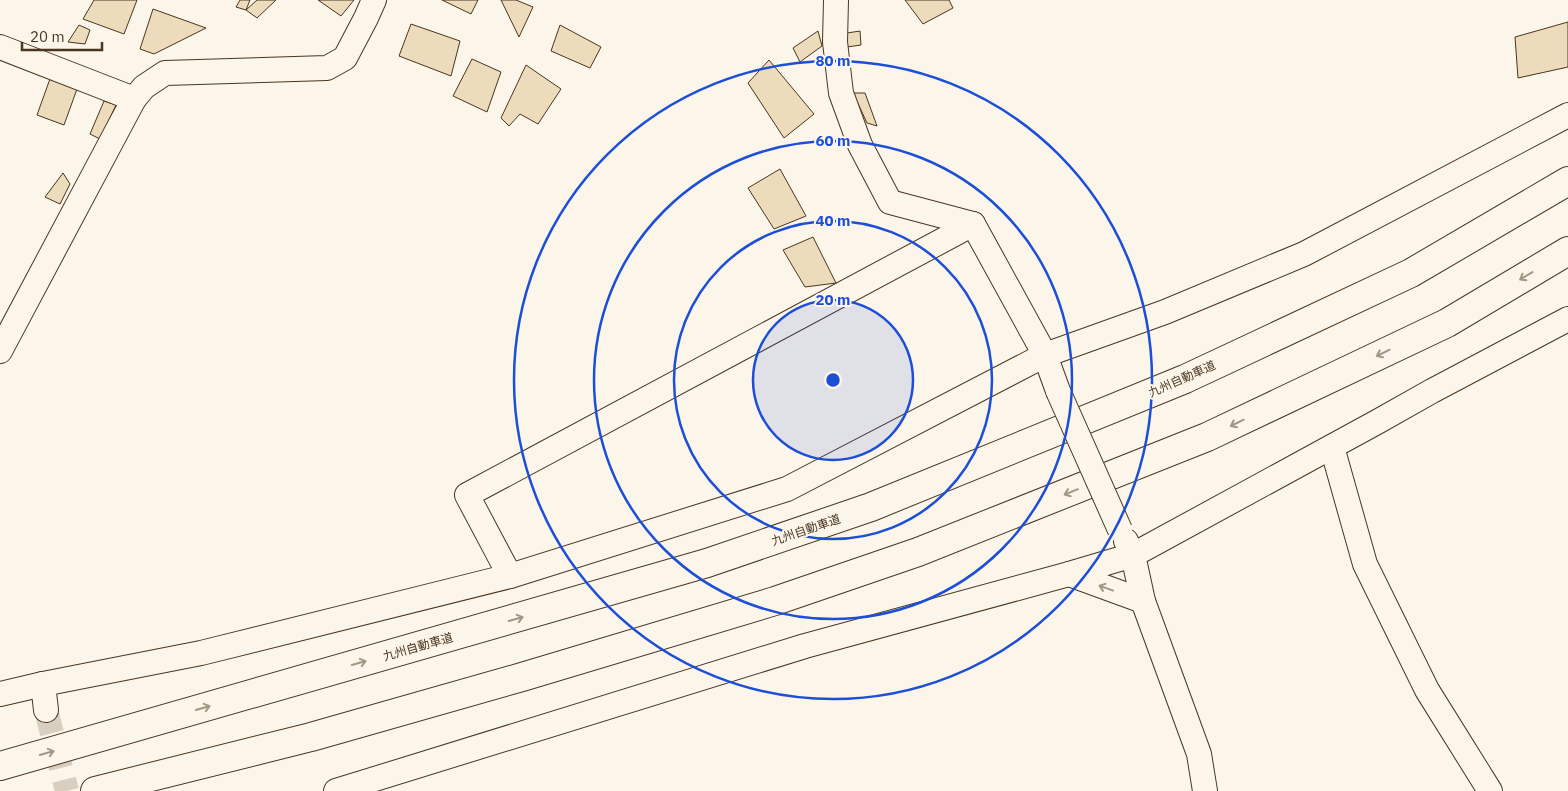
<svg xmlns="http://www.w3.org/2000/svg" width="1568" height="791" font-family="'IBM Plex Sans','Noto Sans JP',sans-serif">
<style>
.building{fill:#ecdcbc;stroke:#4a3520}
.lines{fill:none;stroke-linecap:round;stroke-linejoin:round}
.minor-tunnel{stroke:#d8cfc1;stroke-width:24;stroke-dasharray:24 12;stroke-linecap:butt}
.minor-casing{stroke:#4a3520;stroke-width:26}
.motorway-casing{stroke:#4a3520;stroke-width:30}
.minor{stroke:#fbf6e9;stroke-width:24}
.motorway{stroke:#fbf6e9;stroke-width:28}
.minor-bridge-casing{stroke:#4a3520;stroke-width:26;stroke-linecap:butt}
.minor-bridge{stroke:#fbf6e9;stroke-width:24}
.oneway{stroke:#a29684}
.ring{fill:none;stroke:#1d4ed8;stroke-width:2.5}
.labels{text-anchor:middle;stroke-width:4;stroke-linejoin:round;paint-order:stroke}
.street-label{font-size:12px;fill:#4a3520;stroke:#fbf6e9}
.centre{fill:#1d4ed8;stroke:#fbf6e9;stroke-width:2.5}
.ring-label{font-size:15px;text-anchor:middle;font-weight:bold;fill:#1d4ed8;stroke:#fbf6e9;stroke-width:4;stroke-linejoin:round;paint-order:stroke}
</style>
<rect width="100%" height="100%" fill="#fbf6e9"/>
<!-- building -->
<g class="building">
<path d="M 94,0 L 137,0 L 124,34 L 83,19 Z"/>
<path d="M 240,0 L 250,0 L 246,10 L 236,7 Z"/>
<path d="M 257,0 L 276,0 L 257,18 L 246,10 Z"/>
<path d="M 318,0 L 354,0 L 341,16 Z"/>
<path d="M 442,0 L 478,0 L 471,14 Z"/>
<path d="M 501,0 L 516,0 L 533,7 L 519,37 Z"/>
<path d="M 905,0 L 949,0 L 953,8 L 923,24 Z"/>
<path d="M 153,9 L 206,28 L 154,54 L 140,49 Z"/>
<path d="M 1568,22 L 1568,67 L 1518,78 L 1515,37 Z"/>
<path d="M 411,24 L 460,41 L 451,76 L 399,56 Z"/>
<path d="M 79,25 L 90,30 L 85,44 L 68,42 Z"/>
<path d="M 560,25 L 601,47 L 590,68 L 551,51 Z"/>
<path d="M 818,31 L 822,46 L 800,62 L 793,48 Z"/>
<path d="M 860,31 L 861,45 L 847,47 L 847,33 Z"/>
<path d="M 472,59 L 501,72 L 487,112 L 453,96 Z"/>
<path d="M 769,60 L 814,114 L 784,138 L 748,83 Z"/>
<path d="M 526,65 L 561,89 L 538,124 L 520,114 L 509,126 L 501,118 Z"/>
<path d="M 51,76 L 77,89 L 64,125 L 37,115 Z"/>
<path d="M 853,93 L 865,93 L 877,126 L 867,123 Z"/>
<path d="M 104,101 L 116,105 L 100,139 L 90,134 Z"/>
<path d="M 780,169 L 806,216 L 774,229 L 748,188 Z"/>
<path d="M 63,173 L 70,184 L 60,204 L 45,197 Z"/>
<path d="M 813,237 L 836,283 L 805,287 L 783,250 Z"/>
</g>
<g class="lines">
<!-- minor-tunnel -->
<path class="minor-tunnel" d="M 46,710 L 67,791"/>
<defs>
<g id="minor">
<path d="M 836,0 L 835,42 L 841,93 L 860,145 L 890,202 L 973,224 L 1045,355 L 1058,391"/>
<path d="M 0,47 L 134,99"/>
<path d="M 0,351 L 134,99 L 144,87 L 165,73 L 327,68 L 345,58 L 366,18 L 374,0"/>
<path d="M 1332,447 L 1365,564 L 1427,690 L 1490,791"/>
<path d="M 1126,541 L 1133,555 L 1143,601 L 1199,754 L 1205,791"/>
<path d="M 1069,574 L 1143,601"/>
<path d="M 510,576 L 467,495 L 973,224"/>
<path d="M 43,684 L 46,710"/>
<path d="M 0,694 L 43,684 L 201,653 L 510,576 L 787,489 L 1045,355 L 1165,312 L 1304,254 L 1568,115"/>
<path d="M 336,791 L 805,646 L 1069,574 L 1133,555 L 1377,422 L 1432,391 L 1568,319"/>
</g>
<g id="motorway">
<path d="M 0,766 L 707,563 L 871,507 L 1185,379 L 1411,273 L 1568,181"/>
<path d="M 95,791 L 311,737 L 522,677 L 775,601 L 918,552 L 1207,437 L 1447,323 L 1568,251"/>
</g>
</defs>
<!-- minor casing -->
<use href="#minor" class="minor-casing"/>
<!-- motorway casing -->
<use href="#motorway" class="motorway-casing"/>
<!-- minor -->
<use href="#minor" class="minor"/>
<!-- motorway -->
<use href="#motorway" class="motorway"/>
<defs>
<path id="minor-bridge" d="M 1058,391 L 1120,530"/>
</defs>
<!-- minor-bridge casing -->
<use href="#minor-bridge" class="minor-bridge-casing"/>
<!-- minor-bridge -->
<use href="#minor-bridge" class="minor-bridge"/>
</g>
<!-- one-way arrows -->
<defs><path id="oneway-shaft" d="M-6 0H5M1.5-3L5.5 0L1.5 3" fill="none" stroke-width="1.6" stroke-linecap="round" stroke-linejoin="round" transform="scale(1.25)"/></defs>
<g class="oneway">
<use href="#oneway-shaft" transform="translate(1526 276) rotate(149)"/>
<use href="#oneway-shaft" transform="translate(1383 353) rotate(154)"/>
<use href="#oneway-shaft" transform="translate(1237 423) rotate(154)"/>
<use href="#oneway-shaft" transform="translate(1071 492) rotate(158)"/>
<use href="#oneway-shaft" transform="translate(1106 588) rotate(-160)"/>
<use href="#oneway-shaft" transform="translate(516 619) rotate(-16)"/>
<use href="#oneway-shaft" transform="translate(359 663) rotate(-16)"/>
<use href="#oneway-shaft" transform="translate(203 708) rotate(-16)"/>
<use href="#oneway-shaft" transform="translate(47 753) rotate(-16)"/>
</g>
<!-- distance rings -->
<circle cx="833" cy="380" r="80" fill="#1d4ed8" fill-opacity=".12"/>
<g class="ring">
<circle cx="833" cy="380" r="80"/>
<circle cx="833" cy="380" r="159"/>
<circle cx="833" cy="380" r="239"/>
<circle cx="833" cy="380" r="319"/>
</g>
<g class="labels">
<!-- street labels -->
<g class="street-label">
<text transform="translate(1182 379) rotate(-24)" y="4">九州自動車道</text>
<text transform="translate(806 530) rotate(-19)" y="4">九州自動車道</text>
<text transform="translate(418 647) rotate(-16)" y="4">九州自動車道</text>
</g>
</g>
<circle cx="833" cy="380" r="8" class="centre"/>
<g class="ring-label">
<text x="833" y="66">80 m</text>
<text x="833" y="146">60 m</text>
<text x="833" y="226">40 m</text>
<text x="833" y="305">20 m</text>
</g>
<!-- scale -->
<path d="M22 42v8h80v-8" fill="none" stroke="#4a3520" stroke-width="2.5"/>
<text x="30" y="42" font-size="15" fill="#4a3520" stroke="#fbf6e9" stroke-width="4" paint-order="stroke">20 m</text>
</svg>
